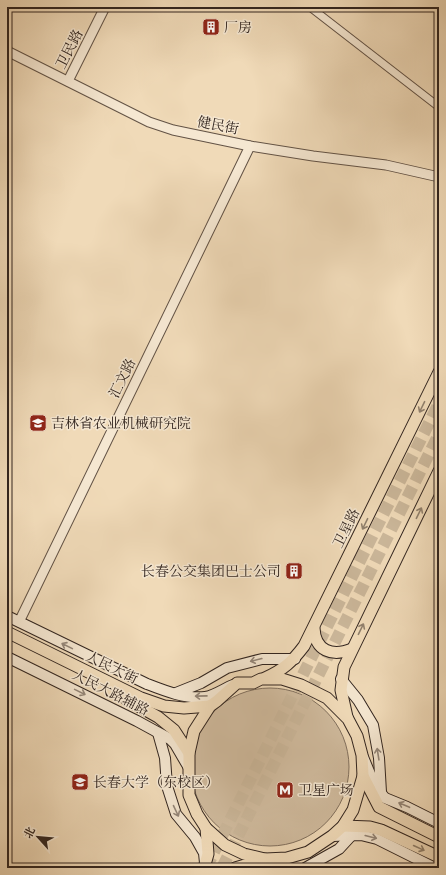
<svg xmlns="http://www.w3.org/2000/svg" width="446" height="875" font-family="'EB Garamond','Noto Serif SC',serif">
<style>
.green{fill:#d0bb9e;stroke:#81705e}
.lines{fill:none;stroke-linecap:round;stroke-linejoin:round}
.trunk-tunnel{stroke:#cab699;stroke-width:12;stroke-dasharray:12 6;stroke-linecap:butt}
.minor-casing{stroke:#625245;stroke-width:9}
.tertiary-casing{stroke:#625245;stroke-width:11}
.secondary-casing{stroke:#32251f;stroke-width:12}
.primary-casing{stroke:#32251f;stroke-width:13}
.minor{stroke:#f5e7d1;stroke-width:7}
.tertiary{stroke:#f5e7d1;stroke-width:9}
.secondary{stroke:#f5e7d1;stroke-width:10}
.primary{stroke:#f0dab8;stroke-width:11}
.oneway{stroke:#91806c}
.oneway2{stroke:#948678}
.labels{text-anchor:middle;stroke-width:3;stroke-linejoin:round;paint-order:stroke}
.poi-label{font-size:14px;fill:#32251f;stroke:#f5e7d1;text-anchor:start}
.street-label{font-size:14px;fill:#32251f;stroke:#f5e7d1}
</style>
<rect width="100%" height="100%" fill="#f0dab8"/>
<filter id="stains"><feTurbulence type="fractalNoise" baseFrequency=".005" numOctaves="4"/><feColorMatrix values="0 0 0 0 .2 0 0 0 0 .09 0 0 0 0 .02 0 0 0 .5 -.17"/></filter>
<radialGradient id="worn" r=".72"><stop offset=".6" stop-color="#630" stop-opacity="0"/><stop offset="1" stop-color="#630" stop-opacity=".3"/></radialGradient>
<!-- green -->
<circle class="green" cx="270" cy="767" r="79"/>
<g class="lines">
<!-- trunk-tunnel -->
<g class="trunk-tunnel">
<path d="M 206,868 L 439,403"/>
<path d="M 222,868 L 439,434"/>
</g>
<defs>
<path id="minor" d="M 310,7 L 439,107"/>
<g id="tertiary">
<path d="M 7,51 L 149,122 L 173,130 L 250,146 L 313,156 L 386,165 L 439,177"/>
<path d="M 68,81 L 105,7"/>
<path d="M 19,622 L 250,146"/>
</g>
<g id="secondary">
<path d="M 7,616 L 147,684 C 165,691 185,699 205,697 C 214,696 225,688 233,685"/>
<path d="M 7,657 L 137,721 L 170,739 L 175,744 L 189,768"/>
<path d="M 341,679 L 358,700 L 373,725 L 379,758 L 381,792"/>
<path d="M 176,693 L 201,683 L 227,668 L 262,659 L 295,659"/>
<path d="M 158,733 L 165,758 L 167,786 L 176,814 L 195,837 L 204,853 L 205,863"/>
<path d="M 363,757 L 375,786 L 385,798 L 407,807 L 439,823"/>
<path d="M 332,836 L 361,835 L 377,839 L 435,868"/>
<path d="M 305,868 L 339,849 L 351,836"/>
</g>
<g id="primary">
<path d="M 314,628 C 315,651 332,657 352,649"/>
<path d="M 7,632 L 141,698 L 164,706 L 184,708 L 210,706"/>
<path d="M 265,678 C 283,670 292,662 304,646 L 439,372"/>
<path d="M 261,679 L 282,679 L 301,685 L 327,698 L 348,719 L 357,736 L 362,755 L 363,776 L 353,810 L 343,826 L 332,836 L 308,852 L 287,858 L 265,859 L 244,854 L 225,845 L 206,828 L 197,814 L 189,795 L 189,753 L 194,731 L 210,706 L 217,701 L 237,683 L 253,683 Z"/>
<path d="M 126,699 L 158,717 L 174,730 L 189,753"/>
<path d="M 347,717 L 341,690 L 344,667 L 439,471"/>
<path d="M 363,776 L 379,807 L 439,837"/>
<path d="M 343,826 L 370,827 L 381,830 L 439,857"/>
<path d="M 204,868 L 208,854 L 206,828"/>
<path d="M 235,868 L 265,859"/>
</g>
</defs>
<!-- minor casing -->
<use href="#minor" class="minor-casing"/>
<!-- tertiary casing -->
<use href="#tertiary" class="tertiary-casing"/>
<!-- secondary casing -->
<use href="#secondary" class="secondary-casing"/>
<!-- primary casing -->
<use href="#primary" class="primary-casing"/>
<!-- minor -->
<use href="#minor" class="minor"/>
<!-- tertiary -->
<use href="#tertiary" class="tertiary"/>
<!-- secondary -->
<use href="#secondary" class="secondary"/>
<!-- primary -->
<use href="#primary" class="primary"/>
</g>
<!-- one-way arrows -->
<defs><path id="oneway-shaft" d="M-6 0H5M1.5-3L5.5 0L1.5 3" fill="none" stroke-width="1.6" stroke-linecap="round" stroke-linejoin="round"/></defs>
<g class="oneway">
<use href="#oneway-shaft" transform="translate(422 407) rotate(116)"/>
<use href="#oneway-shaft" transform="translate(419 513) rotate(-64)"/>
<use href="#oneway-shaft" transform="translate(365 524) rotate(116)"/>
<use href="#oneway-shaft" transform="translate(361 629) rotate(-64)"/>
<use href="#oneway-shaft" transform="translate(419 848) rotate(25)"/>
</g>
<g class="oneway2">
<use href="#oneway-shaft" transform="translate(67 646) rotate(-154)"/>
<use href="#oneway-shaft" transform="translate(256 660) rotate(166)"/>
<use href="#oneway-shaft" transform="translate(80 692) rotate(26)"/>
<use href="#oneway-shaft" transform="translate(201 696) rotate(179)"/>
<use href="#oneway-shaft" transform="translate(378 754) rotate(-99)"/>
<use href="#oneway-shaft" transform="translate(404 805) rotate(-157)"/>
<use href="#oneway-shaft" transform="translate(176 811) rotate(65)"/>
<use href="#oneway-shaft" transform="translate(371 837) rotate(14)"/>
</g>
<!-- icons -->
<defs>
<symbol id="building-square" viewBox="-11 -11 22 22"><rect x="-9" y="-9" width="18" height="18" rx="4" fill="#8f2418" stroke="#f5e7d1"/><path d="M-4-6H4V6H1V3H-1V6H-4ZM-2.5-4.3h1.7v1.8h-1.7ZM.8-4.3h1.7v1.8H.8ZM-2.5-1h1.7V.8h-1.7ZM.8-1h1.7V.8H.8Z" fill="#fff"/></symbol>
<symbol id="university-square" viewBox="-11 -11 22 22"><rect x="-9" y="-9" width="18" height="18" rx="4" fill="#8f2418" stroke="#f5e7d1"/><path d="M0-5L7-2L0 1L-7-2ZM-4 1L0 2.5L4 1V4Q0 6-4 4Z" fill="#fff"/></symbol>
<symbol id="metro-square" viewBox="-11 -11 22 22"><rect x="-9" y="-9" width="18" height="18" rx="4" fill="#8f2418" stroke="#f5e7d1"/><path d="M-5.5 5V-5H-3L0 0L3-5H5.5V5H3V-.5L0 4L-3-.5V5Z" fill="#fff"/></symbol>
</defs>
<g fill-rule="evenodd">
<use href="#building-square" x="201" y="17" width="20" height="20"/>
<use href="#university-square" x="28" y="413" width="20" height="20"/>
<use href="#building-square" x="284" y="561" width="20" height="20"/>
<use href="#university-square" x="70" y="772" width="20" height="20"/>
<use href="#metro-square" x="275" y="780" width="20" height="20"/>
</g>
<g class="labels">
<!-- poi labels -->
<g class="poi-label">
<text x="224" y="32">厂房</text>
<text x="51" y="428">吉林省农业机械研究院</text>
<text x="281" y="576" text-anchor="end">长春公交集团巴士公司</text>
<text x="93" y="787">长春大学（东校区）</text>
<text x="298" y="795">卫星广场</text>
</g>
<!-- street labels -->
<g class="street-label">
<text transform="translate(69 49) rotate(-63)" y="5">卫民路</text>
<text transform="translate(218 125) rotate(11)" y="5">健民街</text>
<text transform="translate(122 378) rotate(-64)" y="5">汇文路</text>
<text transform="translate(346 528) rotate(-64)" y="5">卫星路</text>
<text transform="translate(112 667) rotate(26)" y="5">人民大街</text>
<text transform="translate(111 692) rotate(27)" y="5">人民大路辅路</text>
</g>
</g>
<!-- margin -->
<rect width="446" height="875" fill="none" stroke="#f0dab8" stroke-width="24"/>
<rect x="8" y="8" width="430" height="859" fill="none" stroke="#32251f" stroke-width="2"/>
<rect x="12" y="12" width="422" height="851" fill="none" stroke="#32251f"/>
<!-- north arrow -->
<g transform="translate(38 837) rotate(297)" stroke="#f5e7d1" stroke-width="3" paint-order="stroke">
<path d="M0-3L7 15L0 10L-7 15Z" fill="#32251f"/>
<text y="-6" font-size="11" font-weight="bold" text-anchor="middle" fill="#32251f">北</text>
</g>
<rect width="100%" height="100%" filter="url(#stains)"/>
<rect width="100%" height="100%" fill="url(#worn)"/>
</svg>
